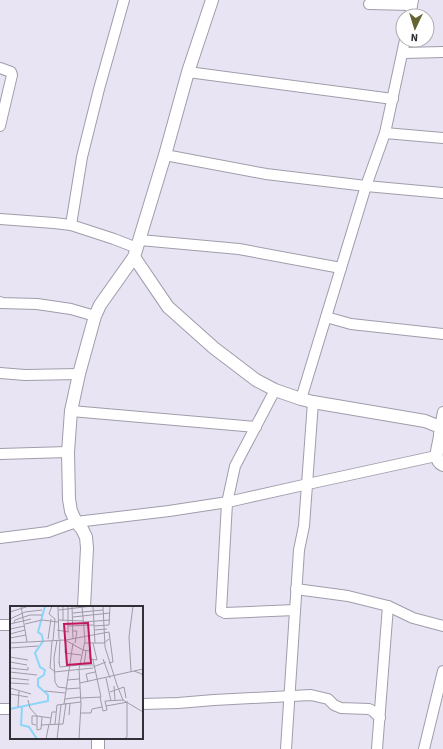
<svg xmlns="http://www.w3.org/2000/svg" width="443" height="749" font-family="'Source Sans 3',sans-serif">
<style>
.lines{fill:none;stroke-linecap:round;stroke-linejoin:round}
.minor-casing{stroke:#a09dab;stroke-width:12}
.tertiary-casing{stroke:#a09dab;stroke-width:14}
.minor{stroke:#fff;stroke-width:10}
.tertiary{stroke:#fff;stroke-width:12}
.inset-river{fill:none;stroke:#8bd5f8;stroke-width:2}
.inset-road{fill:none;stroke:#9f9ca8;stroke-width:1}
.view{fill:#c2185b;fill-opacity:0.15;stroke:#c2185b;stroke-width:2}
.inset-edge{fill:none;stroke:#323036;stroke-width:2}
</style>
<rect width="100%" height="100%" fill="#e8e4f4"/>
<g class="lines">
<defs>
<g id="minor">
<path d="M 369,4 L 412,5"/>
<path d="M 410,16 L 413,0"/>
<path d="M 403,53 L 443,52"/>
<path d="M 0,68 L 11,72 L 12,75 L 0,126"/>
<path d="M 188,72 L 393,99"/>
<path d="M 385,133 L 443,138"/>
<path d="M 165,155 L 266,174 L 366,186 L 443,193"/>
<path d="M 0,219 L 54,223 L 71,225 L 114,239 L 137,248"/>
<path d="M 71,225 L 82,157 L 99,89 L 124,0"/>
<path d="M 140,240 L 239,249 L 341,268"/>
<path d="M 0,302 L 0,303 L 37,304 L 71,309 L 95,316"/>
<path d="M 326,317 L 351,324 L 443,334"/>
<path d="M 0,373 L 25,375 L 79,374"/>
<path d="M 275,390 L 235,466 L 227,503 L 221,611 L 225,613 L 295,610"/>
<path d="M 301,399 L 366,186 L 385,133 L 405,40"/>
<path d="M 71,411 L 256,427"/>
<path d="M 440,427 L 443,412"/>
<path d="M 0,454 L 68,452"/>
<path d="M 0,538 L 48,532 L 76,522 L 169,511 L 228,502 L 308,484 L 436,456"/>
<path d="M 296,589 L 348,596 L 388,606 L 413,618 L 443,626"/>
<path d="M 0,625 L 11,625"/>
<path d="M 142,704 L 178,703 L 214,700 L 311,695 L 328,699 L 334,705 L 341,708 L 369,709 L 373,711 L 380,718"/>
<path d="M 0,709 L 11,709"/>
<path d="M 286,749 L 299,550 L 304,526 L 313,402"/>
<path d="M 377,749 L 388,606"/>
<path d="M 424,749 L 443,671"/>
</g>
<g id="tertiary">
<path d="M 134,257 L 168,307 L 214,348 L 256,380 L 275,390 L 301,399 L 313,402 L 425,421 L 440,427 C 440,430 441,432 440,434 C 440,445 431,459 443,465"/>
<path d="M 84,607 L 87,548 L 86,537 L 82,529 L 76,522 L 71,511 L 69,499 L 68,452 L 71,411 L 79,374 L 95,316 L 100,305 L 134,257 L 165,155 L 188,72 L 212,0"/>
<path d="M 98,749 L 98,738"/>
</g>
</defs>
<!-- minor casing -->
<use href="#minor" class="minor-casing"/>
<!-- tertiary casing -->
<use href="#tertiary" class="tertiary-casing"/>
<!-- minor -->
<use href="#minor" class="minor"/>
<!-- tertiary -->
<use href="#tertiary" class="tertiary"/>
</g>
<!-- overview -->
<g transform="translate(10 606)">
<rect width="133" height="133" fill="#e8e4f4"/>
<path class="inset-river" d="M 12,101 L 11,119 L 19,121 L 27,133M 0,103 L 38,95 L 38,89 L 28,80 L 28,73 L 34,69 L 35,64 L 30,61 L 25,47 L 33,35 L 32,29 L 28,26 L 35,0"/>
<path class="inset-road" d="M 11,0 L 17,36M 42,0 L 39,8 L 45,13 L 43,34M 48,0 L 49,33M 58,0 L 58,26M 62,0 L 63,33M 83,0 L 85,37M 93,0 L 95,41 L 107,79 L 113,94 L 133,106M 49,4 L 82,0M 0,6 L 19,0M 63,7 L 93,4M 63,11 L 100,7M 0,13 L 15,6 L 32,4M 49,14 L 73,15M 53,15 L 53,0M 73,16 L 100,14M 4,17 L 5,14 L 20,9 L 32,9M 0,18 L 21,13M 15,18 L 32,14 L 48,16M 58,20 L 84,19M 84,20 L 99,19 L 100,0M 0,23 L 15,20M 47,24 L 59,26M 84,24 L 97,23M 63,25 L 67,25 L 65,37M 0,28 L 15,24M 0,32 L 16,29M 38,33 L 41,13M 47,34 L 44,52 L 45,76 L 48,81 L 56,82M 56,34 L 99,26 L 103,56 L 99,57M 42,35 L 40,62 L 44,65M 56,36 L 55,47 L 71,49M 0,37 L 55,34 L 73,44M 75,37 L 94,37 L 99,33M 0,42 L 28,40M 73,44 L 80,45 L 80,53 L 87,54 L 83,37M 0,51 L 18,54M 93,53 L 100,72M 0,56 L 17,59M 49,56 L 50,61 L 69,59M 49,57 L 50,33M 69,59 L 83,59M 74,59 L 76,45M 83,61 L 96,56M 0,62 L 18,64 L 18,61M 121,65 L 119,31 L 123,0M 124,65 L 132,68 L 133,74M 0,66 L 27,69M 44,66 L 83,62M 0,72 L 19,74M 96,72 L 101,95M 57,74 L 69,73M 78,76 L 76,68 L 85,66M 0,77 L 19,78M 70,77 L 133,63M 104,80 L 105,94M 0,82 L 21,88M 56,83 L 70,82M 35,85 L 55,87M 100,86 L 114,81 L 116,92M 0,88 L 18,91M 90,91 L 93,105 L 97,104 L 95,95 L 113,94M 71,92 L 91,91 L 83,54M 55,93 L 71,91M 18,94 L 20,102 L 27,110 L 41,112M 54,98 L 63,37M 96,100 L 118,96M 8,101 L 9,85M 71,107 L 81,107 L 82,103 L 92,101M 59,109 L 60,97M 40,118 L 42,106 L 46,106M 45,118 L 47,99 L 71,96M 26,119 L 22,118 L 22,110 L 27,110 L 27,124 L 31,123 L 32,111M 31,119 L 53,118 L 56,97M 36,133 L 39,118M 47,133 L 51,99M 69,133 L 71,98 L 69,63 L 75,35 L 72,0M 114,133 L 117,131 L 117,96"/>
<path class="view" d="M 78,17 L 81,57 L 57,59 L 54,18 Z"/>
<rect width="133" height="133" class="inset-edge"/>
</g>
<!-- north arrow -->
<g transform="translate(415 28) rotate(184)"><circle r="19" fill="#ffffff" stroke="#adacaf"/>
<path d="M0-3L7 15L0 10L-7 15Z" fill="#656330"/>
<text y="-6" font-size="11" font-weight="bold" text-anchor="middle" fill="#323036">N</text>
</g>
</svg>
